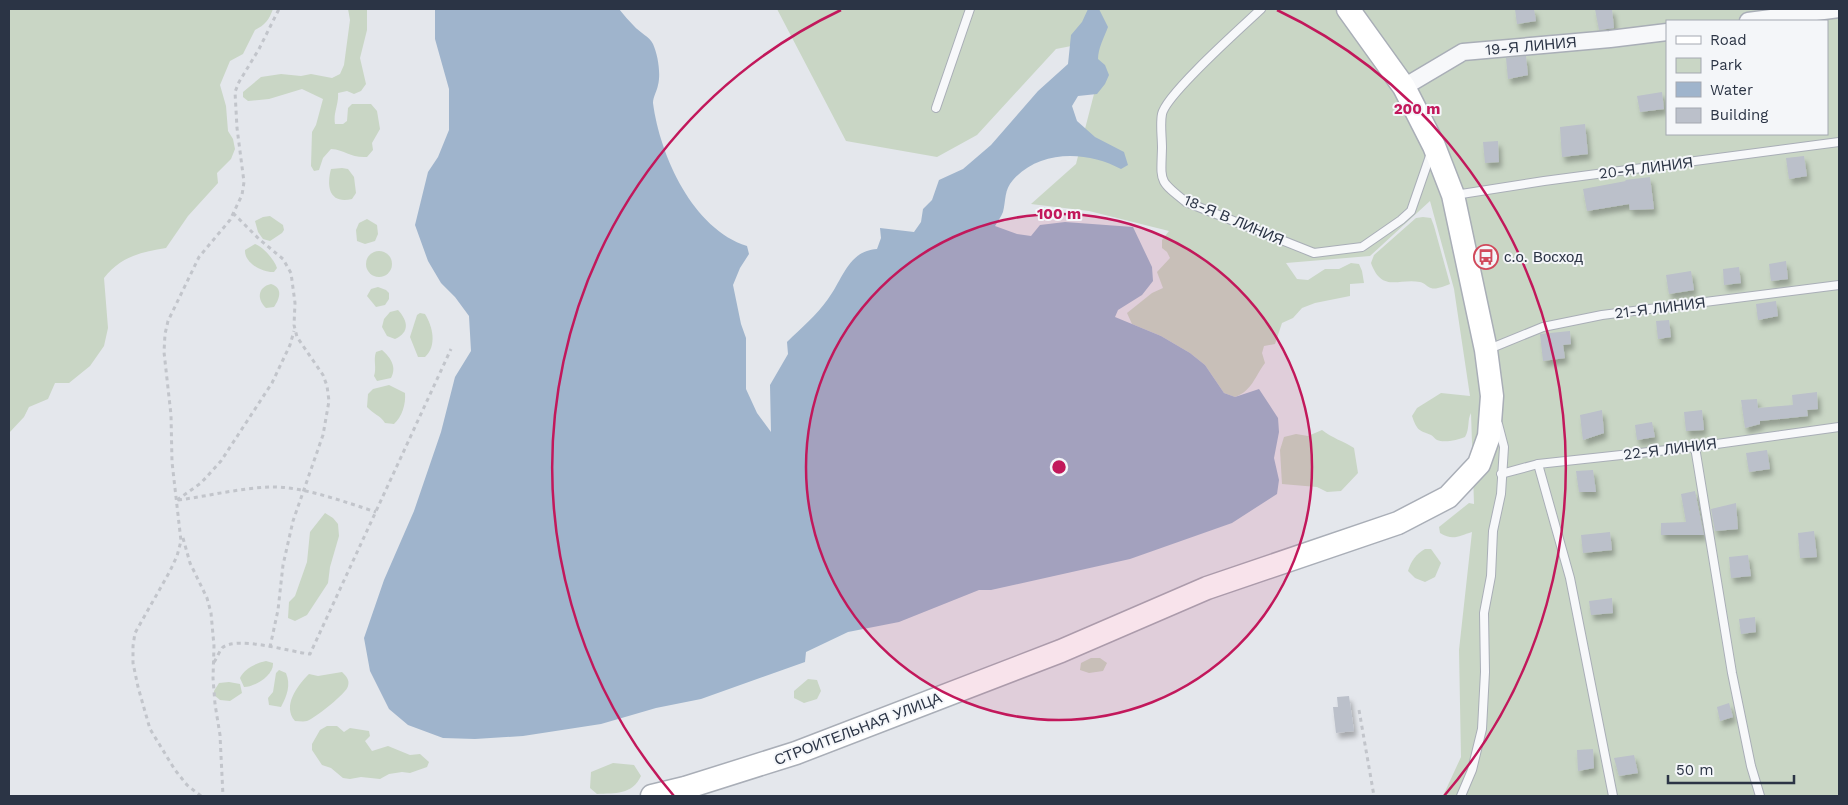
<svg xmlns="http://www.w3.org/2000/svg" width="1848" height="805" font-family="'Work Sans',sans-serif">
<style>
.green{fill:#c9d6c5;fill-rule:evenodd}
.water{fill:#9fb4cc}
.building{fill:#bbc0ca;filter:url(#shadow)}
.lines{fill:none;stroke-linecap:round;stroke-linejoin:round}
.lane-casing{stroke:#a9aeb7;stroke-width:10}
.street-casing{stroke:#a9aeb7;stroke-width:19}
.secondary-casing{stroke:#a9aeb7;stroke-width:25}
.path{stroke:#c2c5cb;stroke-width:3;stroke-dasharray:4 4;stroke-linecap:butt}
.lane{stroke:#f7f8fa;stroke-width:8}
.street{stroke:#f7f8fa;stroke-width:16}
.secondary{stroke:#fff;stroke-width:22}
.ring{fill:none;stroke:#c2185b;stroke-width:2.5}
.labels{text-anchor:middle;stroke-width:4;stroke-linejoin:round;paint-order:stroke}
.street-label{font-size:15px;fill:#2b3445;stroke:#f4f6f9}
.poi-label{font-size:15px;fill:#2b3445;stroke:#f4f6f9;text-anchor:start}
.centre{fill:#c2185b;stroke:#f4f6f9;stroke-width:2.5}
.ring-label{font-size:15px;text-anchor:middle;font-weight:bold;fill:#c2185b;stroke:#f4f6f9;stroke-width:4;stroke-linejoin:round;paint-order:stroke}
</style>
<defs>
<filter id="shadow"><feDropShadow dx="3" dy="5.5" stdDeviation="2.5" flood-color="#0004"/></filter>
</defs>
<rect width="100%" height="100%" fill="#e4e7ec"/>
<!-- green -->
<g class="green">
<path d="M 9,9 L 273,9 C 269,20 265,25 255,30 L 243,54 L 230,61 L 220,85 L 226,106 L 228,131 L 233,139 L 235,149 L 231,159 L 217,173 L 218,183 L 188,216 L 166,248 C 141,252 120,257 104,278 L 108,328 L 104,346 L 90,366 L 69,383 L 55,383 L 48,399 L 29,407 L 24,417 L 9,433 Z"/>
<path d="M 348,9 L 367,9 L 367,30 L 360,58 L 366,84 L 361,91 L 354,94 L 347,91 L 338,93 C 339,104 333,113 335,124 L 343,124 L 347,121 L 348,108 L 352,104 L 371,104 L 377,111 L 380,129 L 372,143 L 373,150 L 367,157 C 350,158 346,150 331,149 L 323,158 L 319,170 L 314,171 L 311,166 L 312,132 L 316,125 L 323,99 L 302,89 L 269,99 L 248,101 L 243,97 L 243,92 L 261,77 L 281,74 L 301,76 L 311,74 L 332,78 L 340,74 L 344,65 L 350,20 Z"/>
<path d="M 777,9 L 1839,9 L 1839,796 L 1443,796 L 1461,757 L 1459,650 L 1472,532 C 1459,536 1453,541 1440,533 L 1439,527 L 1469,503 L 1474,504 L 1471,413 C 1467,420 1470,429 1465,437 C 1458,440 1444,443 1437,440 C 1435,439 1433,436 1431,435 C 1418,430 1417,430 1412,416 L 1417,408 L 1441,393 L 1470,396 L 1454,289 L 1430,201 L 1370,256 L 1286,263 L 1297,279 L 1308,280 L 1325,269 L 1339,269 L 1351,263 L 1359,264 L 1362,271 L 1364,283 L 1350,284 L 1350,296 L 1315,303 L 1302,308 L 1293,318 L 1282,323 L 1275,344 L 1264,346 L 1262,353 L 1265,363 C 1255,376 1252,391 1235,397 L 1224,393 L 1205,365 L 1190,353 L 1161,336 L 1132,324 L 1127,313 L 1152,293 L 1163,288 L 1157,272 L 1170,258 L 1167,252 L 1162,248 L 1162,240 L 1169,231 L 1089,211 L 1031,204 L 1076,164 L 1095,90 L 1097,41 L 1056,49 L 977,135 L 937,157 L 846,141 ZM 1667,21 L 1827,21 L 1827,134 L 1667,134 Z"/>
<path d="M 342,168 L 348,169 L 354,177 L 356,193 L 352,199 C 330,204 326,188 331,169 Z"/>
<path d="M 270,216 L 283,225 L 284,230 L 282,233 L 270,241 L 263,239 L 258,232 L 255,221 L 263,217 Z"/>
<path d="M 1423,217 L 1431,218 L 1434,226 L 1450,284 C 1444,286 1436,290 1431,288 C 1427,287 1425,283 1420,282 C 1398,278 1382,293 1371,263 L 1374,255 L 1416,218 Z"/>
<path d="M 367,219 L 377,225 L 378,234 L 375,241 L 365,244 L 357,241 L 356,230 L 359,223 Z"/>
<path d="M 255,244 C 263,247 274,259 277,268 L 274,272 C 263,273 244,263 245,250 Z"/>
<circle cx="379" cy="264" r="13"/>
<path d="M 271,284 C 283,288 280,298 274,307 L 266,308 C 257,300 257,287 271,284 Z"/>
<path d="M 378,287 L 386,290 L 389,293 L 389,299 L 385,305 L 376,307 L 367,296 L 371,289 Z"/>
<path d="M 398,310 C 408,321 410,332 395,339 L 387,336 L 382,327 L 384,319 L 390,312 Z"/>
<path d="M 420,313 L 425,314 C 433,327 437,346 425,357 L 418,357 L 410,337 L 417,315 Z"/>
<path d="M 382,350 C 391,358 397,367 391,378 L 377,381 L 374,376 C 377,368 373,360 376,352 Z"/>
<path d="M 389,385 L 405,393 C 406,404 402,417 394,424 L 385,423 C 380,415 373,414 367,407 L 368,394 L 373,389 Z"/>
<path d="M 1322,430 C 1332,438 1343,441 1354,448 L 1358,473 L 1341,491 L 1327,492 L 1317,487 L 1282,484 L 1280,450 L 1284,437 L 1296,434 L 1308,436 Z"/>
<path d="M 325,513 L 333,518 L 338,524 L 339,536 L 330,567 L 328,583 L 307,615 L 295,621 L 288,618 L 289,602 L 295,596 L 307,562 L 310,532 Z"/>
<path d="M 1425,549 L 1431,549 L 1441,563 L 1435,577 L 1425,582 L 1415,578 L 1408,571 C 1411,561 1416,554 1425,549 Z"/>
<path d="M 1091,658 L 1100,658 L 1107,663 L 1103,671 L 1089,673 L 1080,670 L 1081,663 Z"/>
<path d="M 266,661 L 273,663 C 274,675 255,687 244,687 L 240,678 C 244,669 256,663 266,661 Z"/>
<path d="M 279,670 L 286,673 C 291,685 287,696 281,707 L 269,705 L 268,698 L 273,692 L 276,673 Z"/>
<path d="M 342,672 C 346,676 350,680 348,686 C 347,693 315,718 307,721 C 303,722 299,721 295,721 C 282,706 297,686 309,674 L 318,676 Z"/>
<path d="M 808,679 L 817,680 L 821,691 L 817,699 L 804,703 L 794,698 L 794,691 Z"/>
<path d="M 229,682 L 240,684 L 242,693 L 230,701 L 220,700 L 214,695 L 214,691 L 219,683 Z"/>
<path d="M 327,726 L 337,726 L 344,732 L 350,728 L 369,731 L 370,736 L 365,741 L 372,751 L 388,746 L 410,755 L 420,754 L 429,762 L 427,767 L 410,773 L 402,772 L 389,774 L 380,779 L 361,777 L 350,779 L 343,778 L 331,768 L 322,765 L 312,750 L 312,744 L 320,730 Z"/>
<path d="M 613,763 L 634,765 L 641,776 C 632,795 615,793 597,794 L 590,788 L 591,772 Z"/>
</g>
<!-- water -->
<path class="water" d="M 435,9 L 619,9 C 624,15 629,21 634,26 C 639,32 650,37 653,44 C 658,55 661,74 658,85 C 657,91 653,97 653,103 C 660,156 693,229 747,246 L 749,254 L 740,268 L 733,285 L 741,324 L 746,338 L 746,389 L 757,413 L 771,432 L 770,385 L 788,354 L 787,342 C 801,328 817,315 828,299 C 843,279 848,251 877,249 L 881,238 L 880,228 L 914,232 L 921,222 L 923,209 L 932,200 L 939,180 L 963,169 L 991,145 L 1038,91 L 1068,64 L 1071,35 L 1082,22 L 1088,9 L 1099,9 L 1108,27 C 1104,38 1098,48 1098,59 L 1105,65 L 1109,75 L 1105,84 L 1097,94 L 1078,96 L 1072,106 L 1077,121 L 1095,137 L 1124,152 L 1128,165 L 1121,169 C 1088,151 1040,149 1013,180 C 1004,190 1006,200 1003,212 C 1001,217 998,221 995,226 L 1017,234 L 1031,236 L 1040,225 L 1065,222 L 1133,227 L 1152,267 L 1153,281 L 1142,295 L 1118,310 L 1115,317 L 1161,336 L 1190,353 L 1205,365 L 1224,393 L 1235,397 L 1259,389 L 1278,418 L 1279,432 L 1274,458 L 1279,480 L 1277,494 L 1232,523 L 1130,559 L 991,590 L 979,590 L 899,622 L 848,632 L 806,652 L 805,662 L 701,699 L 656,708 L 601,724 L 523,736 L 475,739 L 443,738 L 408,725 L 389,709 L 370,671 L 364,638 L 384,580 L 414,511 L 441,432 L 455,377 L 471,351 L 469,316 L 455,297 L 441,283 L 428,261 L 415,225 L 428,172 L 438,157 L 449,130 L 449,89 L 435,39 Z"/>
<!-- building -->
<g class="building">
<path d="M 1515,9 L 1534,9 L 1536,21 L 1517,24 Z"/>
<path d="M 1595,9 L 1612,9 L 1614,28 L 1599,30 Z"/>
<path d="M 1526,56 L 1528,75 L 1508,79 L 1506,58 Z"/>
<path d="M 1662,92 L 1664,109 L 1640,112 L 1637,96 Z"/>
<path d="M 1585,124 L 1588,154 L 1562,157 L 1560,127 Z"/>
<path d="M 1498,141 L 1499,162 L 1485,163 L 1483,142 Z"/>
<path d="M 1804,156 L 1807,176 L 1789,179 L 1786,158 Z"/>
<path d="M 1650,177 L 1654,209 L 1630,210 L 1629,204 L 1587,211 L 1583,189 L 1626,181 L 1625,180 Z"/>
<path d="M 1786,261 L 1788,279 L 1771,281 L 1769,264 Z"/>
<path d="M 1739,267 L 1741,283 L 1724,285 L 1723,269 Z"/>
<path d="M 1691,271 L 1694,290 L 1669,294 L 1666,275 Z"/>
<path d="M 1776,301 L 1778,316 L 1758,320 L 1756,304 Z"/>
<path d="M 1669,320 L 1671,337 L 1658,339 L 1656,321 Z"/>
<path d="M 1570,331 L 1571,344 L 1563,345 L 1565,358 L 1543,361 L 1540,334 Z"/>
<path d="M 1817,392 L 1818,409 L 1807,410 L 1808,416 L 1760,421 L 1760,424 L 1745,428 L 1741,400 L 1757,399 L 1758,408 L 1793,405 L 1792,395 Z"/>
<path d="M 1602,410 L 1604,433 L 1583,440 L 1580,415 Z"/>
<path d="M 1702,410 L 1704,430 L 1686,431 L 1684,412 Z"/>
<path d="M 1652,422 L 1655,437 L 1637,440 L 1635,425 Z"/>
<path d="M 1767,450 L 1770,469 L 1749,472 L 1746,453 Z"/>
<path d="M 1593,470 L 1596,492 L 1579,492 L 1576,471 Z"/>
<path d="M 1695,491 L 1704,535 L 1661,535 L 1661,523 L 1686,522 L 1681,494 Z"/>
<path d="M 1736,503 L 1738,529 L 1715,531 L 1711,509 Z"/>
<path d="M 1814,531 L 1817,557 L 1800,558 L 1798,533 Z"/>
<path d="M 1610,532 L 1612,550 L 1583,553 L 1581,535 Z"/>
<path d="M 1748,555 L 1751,576 L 1731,578 L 1729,557 Z"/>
<path d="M 1612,598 L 1613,613 L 1591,615 L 1589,601 Z"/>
<path d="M 1755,617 L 1756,632 L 1741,634 L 1739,619 Z"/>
<path d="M 1349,696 L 1354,731 L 1336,733 L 1333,707 L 1338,707 L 1337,697 Z"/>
<path d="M 1729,703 L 1733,717 L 1720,721 L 1717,707 Z"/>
<path d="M 1593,749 L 1594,768 L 1578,771 L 1577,750 Z"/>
<path d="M 1634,755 L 1638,773 L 1619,776 L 1614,758 Z"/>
</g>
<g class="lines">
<defs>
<g id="lane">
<path d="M 1261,9 C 1243,26 1166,94 1162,114 C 1160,124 1162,137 1162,148 C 1161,182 1158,180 1186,202 L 1314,253 L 1362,247 L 1401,220 L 1411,211 L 1431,153"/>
<path d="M 936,108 L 970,9"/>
<path d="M 1455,195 L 1544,181 L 1839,142"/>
<path d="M 1489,349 L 1543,327 L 1602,315 L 1839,285"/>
<path d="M 1695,447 L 1732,673 L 1751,766 L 1760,796"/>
<path d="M 1538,464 L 1570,578 L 1613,796"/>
<path d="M 1501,474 L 1538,464 L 1695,447 L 1839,427"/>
<path d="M 1461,796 L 1472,770 L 1482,729 L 1485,672 L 1484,613 L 1491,576 L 1493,531 L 1501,494 L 1504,447 L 1498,424"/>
</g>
<g id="street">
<path d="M 1748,21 L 1839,9"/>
<path d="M 1404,87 L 1463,52 L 1610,39 L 1667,32"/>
</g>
<path id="secondary" d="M 652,796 L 685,788 L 796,753 L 1061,651 L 1207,588 L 1398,523 L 1448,497 L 1479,464 L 1489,436 L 1492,396 L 1486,350 L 1453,195 L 1434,146 L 1404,87 L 1348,9"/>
</defs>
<!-- lane casing -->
<use href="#lane" class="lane-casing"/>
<!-- street casing -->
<use href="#street" class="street-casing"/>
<!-- secondary casing -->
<use href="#secondary" class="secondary-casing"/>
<!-- path -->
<g class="path">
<path d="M 233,213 L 259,239 L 283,259 L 291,273 L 295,303 L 294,325 L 297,337 L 323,375 L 327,386 L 329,401 L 323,435 L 293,521 L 283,565 L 278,610 L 270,647"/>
<path d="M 177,500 L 201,483 L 221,461 L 272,383 L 290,345 L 294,331"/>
<path d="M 178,500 C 209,496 240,488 270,487 C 302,486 345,502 376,512"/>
<path d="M 183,538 L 190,563 L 207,598 L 211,613 L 214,646 L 213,678 L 215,704 L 220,735 L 223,796"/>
<path d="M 214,662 C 217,658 219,652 222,648 C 236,635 291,652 310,654 L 451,349"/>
<path d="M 1359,710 L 1374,796"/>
<path d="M 201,796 L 187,785 L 175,770 L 150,729 L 138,687 L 133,663 L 133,646 L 135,633 L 170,571 L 177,556 L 181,541 L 172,462 L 171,415 L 164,352 L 165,334 L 168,321 L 199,257 L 230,220 L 242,195 L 244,182 L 237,128 L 235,92 L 239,82 L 259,49 L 279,9"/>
</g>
<!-- lane -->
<use href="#lane" class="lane"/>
<!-- street -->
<use href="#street" class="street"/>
<!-- secondary -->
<use href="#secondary" class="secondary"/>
</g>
<!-- distance rings -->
<circle cx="1059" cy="467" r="253" fill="#c2185b" fill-opacity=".12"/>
<g class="ring">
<circle cx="1059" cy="467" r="253"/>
<path d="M674 796A506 506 0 0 1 841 10M1277 10A506 506 0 0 1 1444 796"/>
</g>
<!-- icons -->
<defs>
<symbol id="bus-ring" viewBox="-11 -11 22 22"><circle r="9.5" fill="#f4f6f9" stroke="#d1495b" stroke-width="1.5"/><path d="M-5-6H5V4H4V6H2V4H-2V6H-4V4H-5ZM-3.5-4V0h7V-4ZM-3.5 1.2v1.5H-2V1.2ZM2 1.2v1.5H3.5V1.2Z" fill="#d1495b"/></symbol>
</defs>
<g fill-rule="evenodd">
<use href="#bus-ring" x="1472" y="243" width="28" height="28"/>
</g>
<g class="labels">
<!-- street labels -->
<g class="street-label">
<text transform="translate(1531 46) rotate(-5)" y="5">19-Я ЛИНИЯ</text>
<text transform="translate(1646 168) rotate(-7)" y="5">20-Я ЛИНИЯ</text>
<text transform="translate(1234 220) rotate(23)" y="5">18-Я В ЛИНИЯ</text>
<text transform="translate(1660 308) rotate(-7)" y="5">21-Я ЛИНИЯ</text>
<text transform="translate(1670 449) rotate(-7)" y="5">22-Я ЛИНИЯ</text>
<text transform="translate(858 729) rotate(-21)" y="5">СТРОИТЕЛЬНАЯ УЛИЦА</text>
</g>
<!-- poi labels -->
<g class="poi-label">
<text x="1504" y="262">с.о. Восход</text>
</g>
</g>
<circle cx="1059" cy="467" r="8" class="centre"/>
<g class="ring-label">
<text x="1417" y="114">200 m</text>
<text x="1059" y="219">100 m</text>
</g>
<!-- border -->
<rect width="1848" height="805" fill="none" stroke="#2b3445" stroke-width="20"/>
<!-- legend -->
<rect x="1666" y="20" width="162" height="115" fill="#f4f6f9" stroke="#a4a8b1"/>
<rect x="1676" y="36" width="25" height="8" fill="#ffffff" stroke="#a4a8b1"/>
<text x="1710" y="45" font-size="15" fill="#2b3445">Road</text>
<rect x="1676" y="58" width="25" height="15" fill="#c9d6c5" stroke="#a4a8b1"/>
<text x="1710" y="70" font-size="15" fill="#2b3445">Park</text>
<rect x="1676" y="82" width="25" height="15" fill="#9fb4cc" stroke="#a4a8b1"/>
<text x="1710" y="95" font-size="15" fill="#2b3445">Water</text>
<rect x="1676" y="108" width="25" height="15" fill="#bbc0ca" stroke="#a4a8b1"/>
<text x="1710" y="120" font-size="15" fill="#2b3445">Building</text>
<!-- scale -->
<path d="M1668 775v8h126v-8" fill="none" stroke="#2b3445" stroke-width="2.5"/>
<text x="1676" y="775" font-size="15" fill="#2b3445" stroke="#f4f6f9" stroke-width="4" paint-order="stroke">50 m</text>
</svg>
